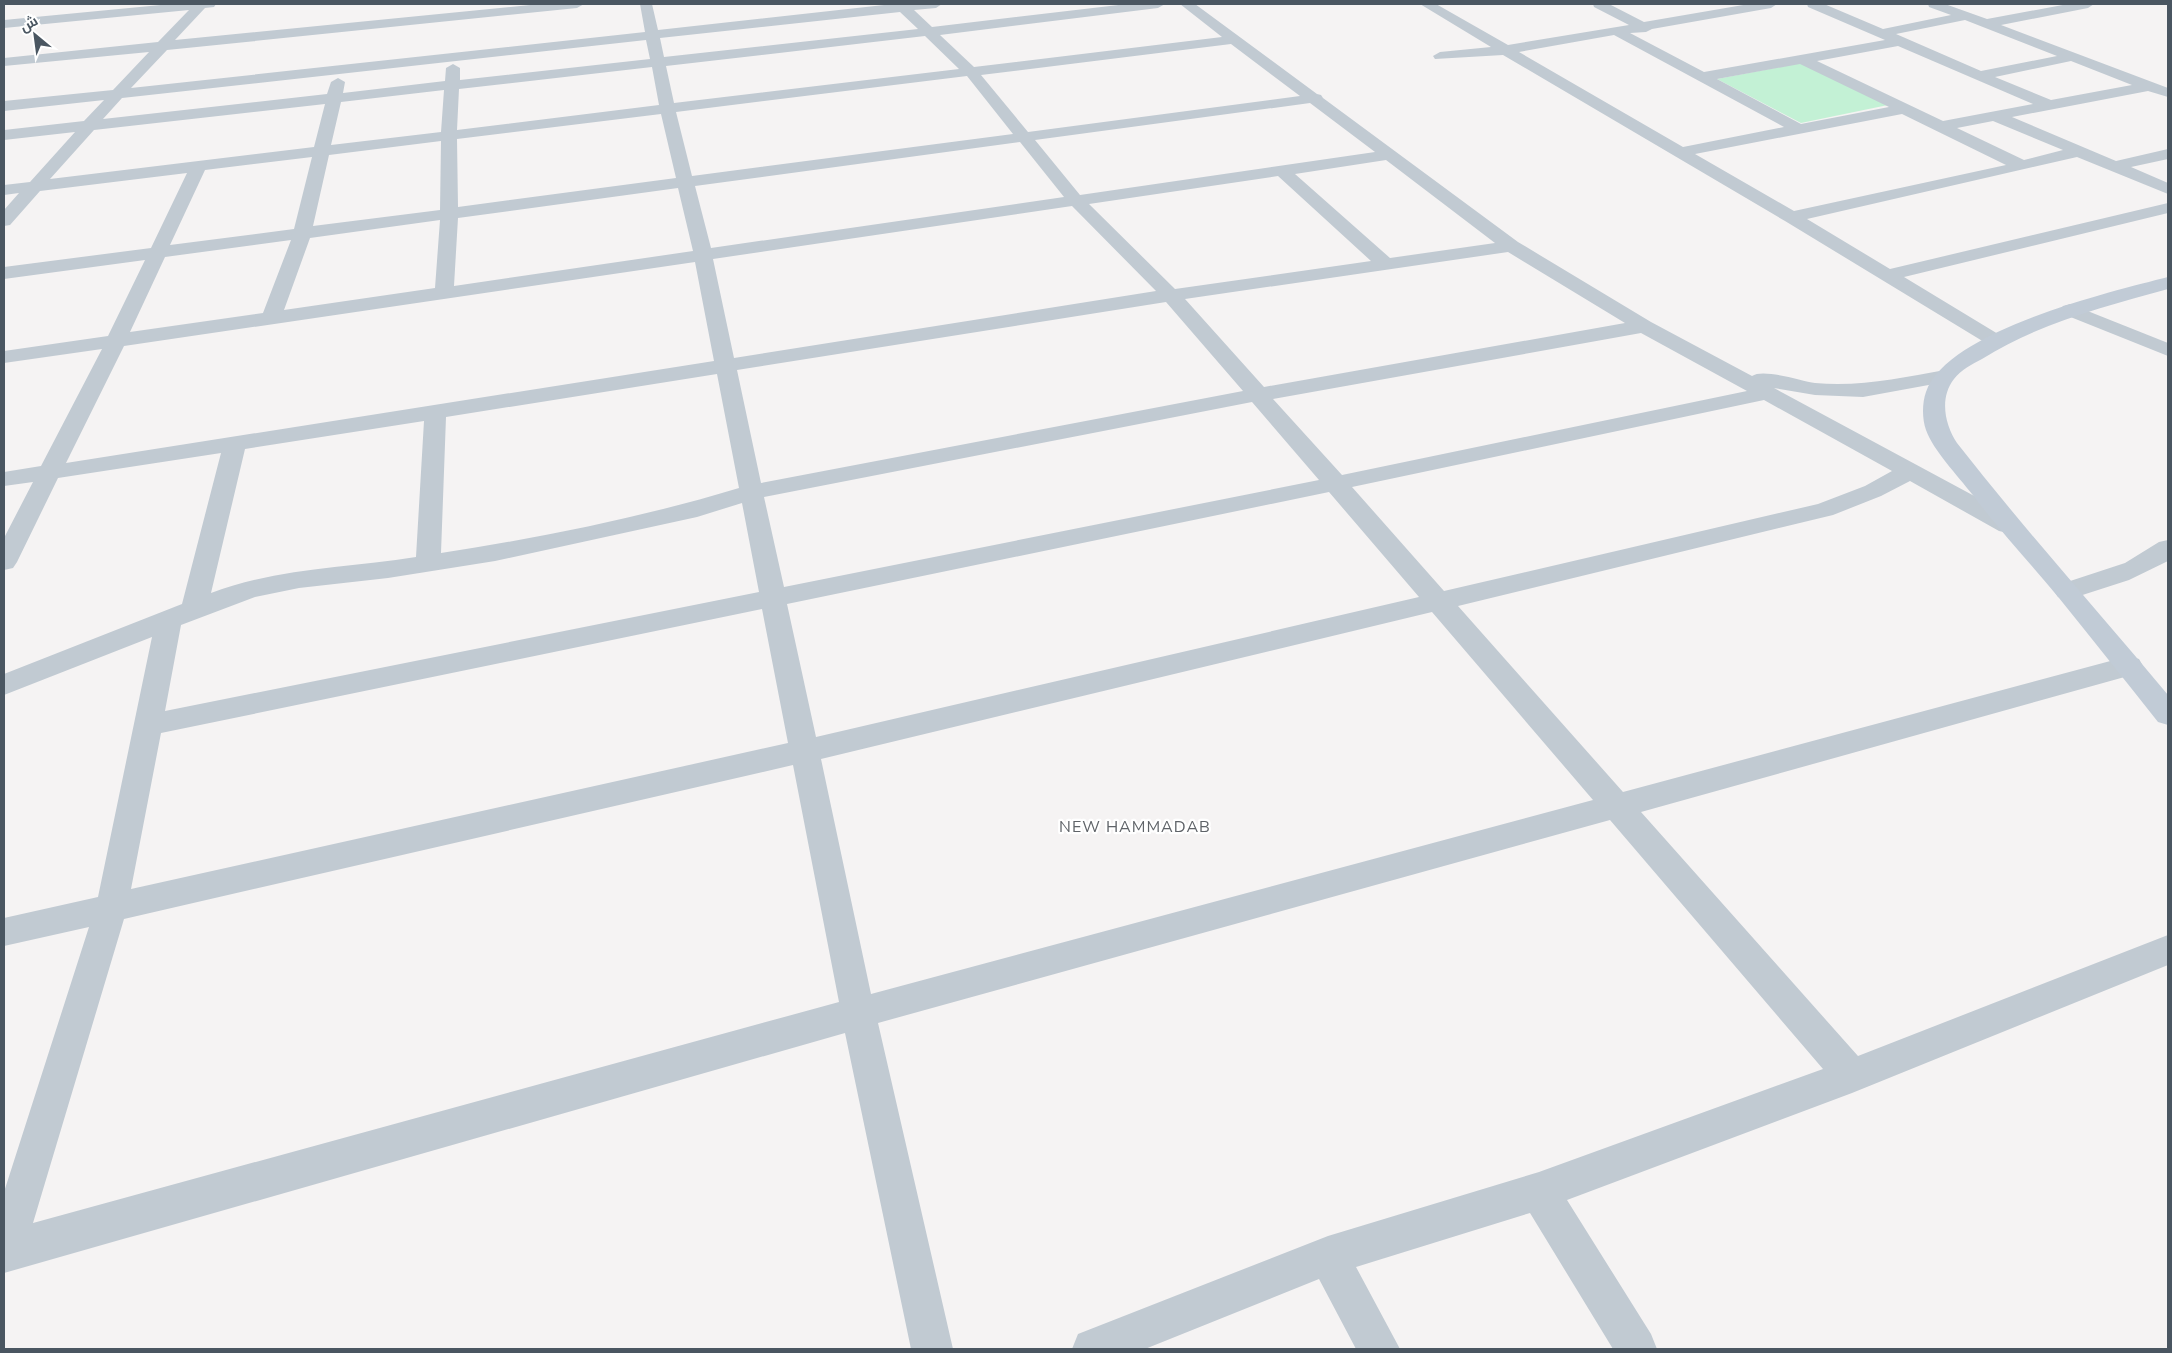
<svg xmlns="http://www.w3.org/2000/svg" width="2172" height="1353" font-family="'Nunito Sans',Cairo,sans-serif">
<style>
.green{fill:#c3f1d5}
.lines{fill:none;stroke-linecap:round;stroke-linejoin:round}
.street{fill:#c1cad2;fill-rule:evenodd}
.secondary{fill:#c1cbd6;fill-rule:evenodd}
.labels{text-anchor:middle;stroke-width:4.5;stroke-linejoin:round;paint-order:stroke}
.neighbourhood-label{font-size:16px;letter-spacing:1px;fill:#5f6368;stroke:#fff}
</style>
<rect width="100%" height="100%" fill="#f5f3f3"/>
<!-- green -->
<path class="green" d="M 1801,63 L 1888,105 L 1801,123 L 1717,79 Z"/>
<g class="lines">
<!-- street -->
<g class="street">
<path d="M 171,4 L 216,4 L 214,7 L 205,8 L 175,40 L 540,4 L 584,4 L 577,8 L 167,50 L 131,88 L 645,32 L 640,4 L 652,4 L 658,30 L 893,4 L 942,4 L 936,8 L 914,10 L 932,27 L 1127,4 L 1165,4 L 1158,8 L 940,35 L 974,67 L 1222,37 L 1180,4 L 1195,4 L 1317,94 L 1321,95 L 1323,98 L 1518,242 L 1651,322 L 1752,376 C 1763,368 1801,381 1815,383 C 1860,387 1901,378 1945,370 L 1952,372 L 1956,376 L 1952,380 L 1945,382 L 1863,397 L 1815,395 L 1774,388 L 2017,519 L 2020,525 L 2017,531 L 2008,533 L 1999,531 L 1910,481 L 1881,496 L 1833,515 L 1458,606 L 1623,792 L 2129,656 L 2139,659 L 2143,666 L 2139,673 L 1641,812 L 1858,1056 L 2168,935 L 2168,965 L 1852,1093 L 1567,1200 L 1651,1334 L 1657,1349 L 1613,1349 L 1530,1213 L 1356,1267 L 1400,1349 L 1356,1349 L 1319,1279 L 1145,1349 L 1072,1349 L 1078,1334 L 1328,1236 L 1539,1172 L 1823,1069 L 1610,820 L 878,1023 L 953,1349 L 911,1349 L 845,1033 L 4,1273 L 4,1192 L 89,927 L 4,946 L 4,918 L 98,897 L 152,637 L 4,695 L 4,674 L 182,604 L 221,453 L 58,478 L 17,562 L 13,568 L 4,570 L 4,538 L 33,482 L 4,486 L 4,472 L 41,466 L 102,349 L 4,363 L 4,351 L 108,336 L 145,260 L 4,279 L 4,267 L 151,248 L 187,173 L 40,191 L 10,225 L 4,226 L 4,210 L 19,193 L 4,195 L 4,185 L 30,182 L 75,132 L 4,140 L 4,130 L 84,121 L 104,100 L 4,111 L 4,101 L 113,90 L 149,52 L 4,66 L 4,58 L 158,42 L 189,10 L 4,28 L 4,20 ZM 900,12 L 918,29 L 664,57 L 660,38 ZM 925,36 L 959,69 L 674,103 L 666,66 ZM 646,40 L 650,59 L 460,80 L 460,68 L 453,64 L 446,68 L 445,81 L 343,93 L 345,82 L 338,78 L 331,82 L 327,94 L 103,119 L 122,98 ZM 1231,44 L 1300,96 L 1028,132 L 981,75 ZM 652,67 L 659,105 L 457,130 L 459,89 ZM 967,76 L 1013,134 L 692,176 L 676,112 ZM 444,90 L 441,132 L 331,145 L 341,102 ZM 1310,103 L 1375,152 L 1080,195 L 1035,140 ZM 325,104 L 314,147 L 50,179 L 94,130 ZM 661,114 L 676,178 L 458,207 L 457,139 ZM 441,141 L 440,210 L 313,226 L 329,155 ZM 1020,142 L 1064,197 L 711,248 L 695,186 ZM 312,157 L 294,229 L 170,245 L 205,170 ZM 1386,160 L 1495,243 L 1390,258 L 1295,174 ZM 1278,176 L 1371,261 L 1175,289 L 1089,204 ZM 678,188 L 693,251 L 454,286 L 458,218 ZM 1072,206 L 1156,291 L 734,358 L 713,259 ZM 440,220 L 435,288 L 284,310 L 310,238 ZM 291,240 L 263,313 L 130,332 L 165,257 ZM 1508,252 L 1625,323 L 1264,387 L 1185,299 ZM 695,262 L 714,361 L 66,463 L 124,346 ZM 1166,302 L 1243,391 L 761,483 L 737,370 ZM 1641,333 L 1747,391 L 1342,475 L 1273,399 ZM 717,374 L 739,488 C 644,517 539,538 441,553 L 446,417 ZM 1764,400 L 1892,471 L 1865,486 L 1818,504 L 1444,591 L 1352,487 ZM 1252,402 L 1319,480 L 784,587 L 764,497 ZM 424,421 L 416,557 C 347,568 277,568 211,593 L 245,449 ZM 1329,492 L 1419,597 L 816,737 L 787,604 ZM 742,503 L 759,592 L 165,711 L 181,625 L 255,597 L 299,588 L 388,578 L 495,561 L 697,517 ZM 762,609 L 788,743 L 131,889 L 161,733 ZM 1432,612 L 1593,800 L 871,994 L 821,759 ZM 793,765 L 839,1002 L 33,1223 L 124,919 Z"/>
<path d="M 1420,4 L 1436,4 L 1508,45 L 1629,25 L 1594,7 L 1593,4 L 1609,4 L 1644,22 L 1749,4 L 1777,4 L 1771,8 L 1652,29 L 1646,32 L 1630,33 L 1704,72 L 1885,40 L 1808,7 L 1807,4 L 1824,4 L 1883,29 L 1951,15 L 1929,7 L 1928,4 L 1945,4 L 1987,19 L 2068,4 L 2094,4 L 2088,8 L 2001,25 L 2168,88 L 2168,97 L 2148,91 L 2012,117 L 2116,161 L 2168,149 L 2168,159 L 2131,167 L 2168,183 L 2168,194 L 2077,157 L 1807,219 L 1890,269 L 2168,203 L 2168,213 L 1904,277 L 2003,337 L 2006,341 L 2003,345 L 1996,347 L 1989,345 L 1785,221 L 1503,55 L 1435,59 L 1433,56 L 1440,52 L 1491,47 ZM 1965,20 L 2057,56 L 1981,71 L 1896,34 ZM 1614,35 L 1784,127 L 1683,147 L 1519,52 ZM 1898,46 L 2033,104 L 1943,121 L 1817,61 ZM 2071,61 L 2132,85 L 2051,100 L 1995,77 ZM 1800,64 L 1889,107 L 1801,124 L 1717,79 ZM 1902,114 L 2006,165 L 1794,211 L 1695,154 ZM 1993,121 L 2063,150 L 2024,160 L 1957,128 Z"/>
<path d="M 2070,304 L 2168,343 L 2168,356 L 2063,314 L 2060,310 L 2063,306 Z"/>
<path d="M 2168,540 L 2168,561 L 2129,580 L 2067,600 L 2058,597 L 2054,591 L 2058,585 L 2125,563 L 2159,542 Z"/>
</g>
<!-- secondary -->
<path class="secondary" d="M 2168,277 L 2168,289 C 2104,307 2039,323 1982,359 C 1972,364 1961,370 1954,379 C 1939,398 1945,425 1957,443 C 2025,530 2098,611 2168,695 L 2168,725 L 2158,722 C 2125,680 2092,639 2059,598 C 2030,563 1999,530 1972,494 C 1958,476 1933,450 1926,430 C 1922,419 1922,403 1926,392 C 1947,331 2109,292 2168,277 Z"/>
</g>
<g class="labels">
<!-- neighbourhood labels -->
<g class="neighbourhood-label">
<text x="1135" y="832">NEW HAMMADAB</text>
</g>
</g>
<!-- border -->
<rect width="2172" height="1353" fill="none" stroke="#4a5661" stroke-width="10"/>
<!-- north arrow -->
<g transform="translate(35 35) rotate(331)" stroke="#ffffff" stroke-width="4" paint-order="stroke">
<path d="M0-4L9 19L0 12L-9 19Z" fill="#4a5661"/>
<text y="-8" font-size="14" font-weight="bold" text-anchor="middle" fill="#4a5661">ش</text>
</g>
</svg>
